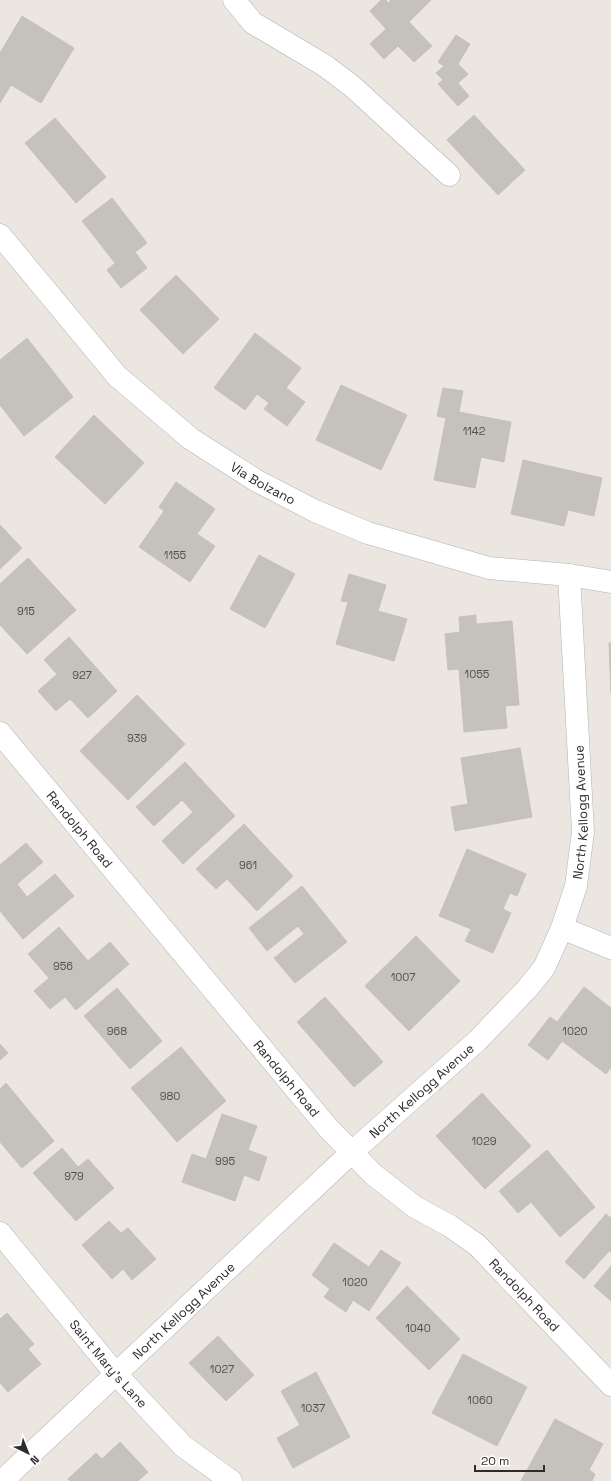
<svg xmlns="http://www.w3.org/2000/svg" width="611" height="1481" font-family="'Space Grotesk',sans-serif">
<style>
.building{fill:#c5c1bb;stroke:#c7c1b9}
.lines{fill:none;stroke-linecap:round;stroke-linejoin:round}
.minor-casing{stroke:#b0b3bb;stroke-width:23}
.minor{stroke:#fff;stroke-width:22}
.labels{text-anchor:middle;stroke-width:4;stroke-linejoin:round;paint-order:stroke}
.number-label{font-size:11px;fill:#525150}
.street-label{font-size:13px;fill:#2c2c2c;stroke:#fff}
</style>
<rect width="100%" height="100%" fill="#ece6e0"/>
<!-- building -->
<g class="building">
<path d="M 381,0 L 386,0 L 388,3 L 391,0 L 431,0 L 409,22 L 432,46 L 414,62 L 398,46 L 384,59 L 370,44 L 386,29 L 370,11 Z"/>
<path d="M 22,16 L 74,48 L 41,103 L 11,85 L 0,103 L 0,53 Z"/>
<path d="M 456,35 L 470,44 L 458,64 L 468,74 L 458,83 L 469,96 L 458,106 L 438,84 L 443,80 L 436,73 L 444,66 L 438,62 Z"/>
<path d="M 474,115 L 525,170 L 498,195 L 447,140 Z"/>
<path d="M 55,118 L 106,177 L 76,203 L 25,143 Z"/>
<path d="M 112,198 L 147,243 L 135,252 L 147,268 L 121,288 L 107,270 L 115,263 L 82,221 Z"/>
<path d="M 176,275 L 219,319 L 183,354 L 140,310 Z"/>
<path d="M 255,333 L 301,368 L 286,388 L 305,402 L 287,426 L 264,409 L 269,403 L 257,394 L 245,410 L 214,388 Z"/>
<path d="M 27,338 L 73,397 L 24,436 L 0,405 L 0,360 Z"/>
<path d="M 341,385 L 407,415 L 381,470 L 316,440 Z"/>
<path d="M 443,388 L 463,391 L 459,412 L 511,422 L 504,462 L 481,457 L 475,488 L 434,480 L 446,418 L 437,416 Z"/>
<path d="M 94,415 L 144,463 L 105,504 L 55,457 Z"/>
<path d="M 523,460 L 602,478 L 594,516 L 568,510 L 564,526 L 511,514 Z"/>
<path d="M 176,482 L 215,509 L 197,534 L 215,546 L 190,582 L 139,547 L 164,511 L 159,507 Z"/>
<path d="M 0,525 L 22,548 L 0,569 Z"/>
<path d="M 259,555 L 295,574 L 265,628 L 230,609 Z"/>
<path d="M 28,558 L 76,610 L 27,654 L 0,625 L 0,584 Z"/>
<path d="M 349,574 L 386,585 L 378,611 L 407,619 L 394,661 L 336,644 L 348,602 L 341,601 Z"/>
<path d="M 476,615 L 476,624 L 512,621 L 519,705 L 505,706 L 507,728 L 464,732 L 459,669 L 448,670 L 445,634 L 460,632 L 459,617 Z"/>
<path d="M 69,637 L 117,691 L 88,718 L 70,699 L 56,711 L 38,691 L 57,674 L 44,660 Z"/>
<path d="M 609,643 L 611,643 L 611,693 Z"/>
<path d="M 137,695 L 185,744 L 128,800 L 80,751 Z"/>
<path d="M 520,748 L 532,817 L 455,831 L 451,807 L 468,804 L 461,758 Z"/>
<path d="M 185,762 L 235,816 L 183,864 L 162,841 L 193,812 L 182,800 L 154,826 L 136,807 Z"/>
<path d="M 244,824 L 293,876 L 257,911 L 227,879 L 216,889 L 196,869 Z"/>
<path d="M 26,843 L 43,862 L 17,884 L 27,897 L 55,874 L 74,896 L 23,939 L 0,911 L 0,865 Z"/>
<path d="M 467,849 L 526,874 L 517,896 L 510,893 L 503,909 L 511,913 L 493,953 L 465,941 L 471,929 L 439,916 Z"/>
<path d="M 302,886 L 347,942 L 295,983 L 274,958 L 304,934 L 298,926 L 267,951 L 249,928 Z"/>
<path d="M 59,927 L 88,961 L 110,942 L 129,964 L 76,1010 L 65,997 L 50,1009 L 34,991 L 49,978 L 28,954 Z"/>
<path d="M 416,936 L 460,981 L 409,1031 L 365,986 Z"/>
<path d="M 584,987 L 611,1008 L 611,1067 L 606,1074 L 562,1041 L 548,1060 L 528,1045 L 550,1017 L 557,1022 Z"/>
<path d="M 117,988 L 162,1041 L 130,1069 L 84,1016 Z"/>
<path d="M 325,997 L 383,1062 L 354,1087 L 297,1022 Z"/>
<path d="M 0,1044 L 8,1053 L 0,1060 Z"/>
<path d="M 181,1047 L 226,1101 L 177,1142 L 131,1088 Z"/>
<path d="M 6,1083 L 54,1141 L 22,1168 L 0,1142 L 0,1089 Z"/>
<path d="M 482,1093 L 531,1146 L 485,1189 L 436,1136 Z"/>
<path d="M 222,1114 L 257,1126 L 248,1150 L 267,1157 L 259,1181 L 244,1175 L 235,1201 L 182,1182 L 192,1154 L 206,1159 Z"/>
<path d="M 62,1148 L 78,1167 L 88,1159 L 114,1188 L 76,1221 L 33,1173 Z"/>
<path d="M 547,1150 L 595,1207 L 560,1237 L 531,1202 L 518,1213 L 499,1191 Z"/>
<path d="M 606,1214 L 611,1218 L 611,1252 L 609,1251 L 584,1279 L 565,1262 Z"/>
<path d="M 109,1221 L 121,1233 L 128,1228 L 156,1259 L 132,1280 L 123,1269 L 112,1279 L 82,1245 Z"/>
<path d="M 334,1243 L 369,1267 L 381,1250 L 401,1263 L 369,1311 L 353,1300 L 346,1312 L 324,1297 L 330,1289 L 312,1275 Z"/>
<path d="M 611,1266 L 611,1301 L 594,1286 Z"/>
<path d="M 407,1286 L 460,1339 L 429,1370 L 376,1318 Z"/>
<path d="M 7,1313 L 34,1344 L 28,1349 L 41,1364 L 8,1392 L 0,1383 L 0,1319 Z"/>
<path d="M 218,1336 L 254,1375 L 226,1401 L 189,1363 Z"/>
<path d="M 463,1354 L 527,1387 L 497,1446 L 432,1413 Z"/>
<path d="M 316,1372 L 350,1437 L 293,1468 L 277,1438 L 300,1425 L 281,1391 Z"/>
<path d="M 555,1419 L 603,1444 L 589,1470 L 595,1474 L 592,1481 L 521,1481 Z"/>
<path d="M 120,1442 L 148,1472 L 138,1481 L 70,1481 L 68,1479 L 96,1453 L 102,1459 Z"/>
</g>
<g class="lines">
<defs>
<g id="minor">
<path d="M 234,0 L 253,23 L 324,65 L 353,87 L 449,175"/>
<path id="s1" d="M 0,235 L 117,376 L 191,439 L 257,481 L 315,511 L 368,533 L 489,568 L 569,575 L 611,582"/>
<path id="s2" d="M 0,733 L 329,1129 L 374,1175 L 415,1207 L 450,1226 L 477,1245 L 611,1385"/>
<path d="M 562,928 L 611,948"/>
<path id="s3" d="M 0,1233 L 115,1373 L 183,1446 L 231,1481"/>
<path id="s4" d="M 2,1481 L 351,1153 L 477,1041 L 526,990 L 544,968 L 562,928 L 576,886 L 583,832 L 569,575"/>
</g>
</defs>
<!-- minor casing -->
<use href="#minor" class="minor-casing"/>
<!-- minor -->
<use href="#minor" class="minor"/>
</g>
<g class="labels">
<!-- number labels -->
<g class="number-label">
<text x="474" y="435">1142</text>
<text x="175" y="559">1155</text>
<text x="26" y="615">915</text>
<text x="477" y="678">1055</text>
<text x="82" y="679">927</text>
<text x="137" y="742">939</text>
<text x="248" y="869">961</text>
<text x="63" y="970">956</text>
<text x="403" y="981">1007</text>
<text x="117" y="1035">968</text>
<text x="575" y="1035">1020</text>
<text x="170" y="1100">980</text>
<text x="484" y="1145">1029</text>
<text x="225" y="1165">995</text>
<text x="74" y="1180">979</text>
<text x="355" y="1286">1020</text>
<text x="418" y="1332">1040</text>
<text x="222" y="1373">1027</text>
<text x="480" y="1404">1060</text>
<text x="313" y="1412">1037</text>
</g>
<!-- street labels -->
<g class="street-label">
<text dy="5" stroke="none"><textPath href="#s1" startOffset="365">Via Bolzano</textPath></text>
<text dy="5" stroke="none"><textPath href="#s4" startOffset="909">North Kellogg Avenue</textPath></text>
<text dy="5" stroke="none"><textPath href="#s2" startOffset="125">Randolph Road</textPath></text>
<text dy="5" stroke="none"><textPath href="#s2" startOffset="449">Randolph Road</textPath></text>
<text dy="5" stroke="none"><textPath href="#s4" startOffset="573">North Kellogg Avenue</textPath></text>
<text dy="5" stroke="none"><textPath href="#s2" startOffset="773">Randolph Road</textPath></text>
<text dy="5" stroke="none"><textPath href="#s4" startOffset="249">North Kellogg Avenue</textPath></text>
<text dy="5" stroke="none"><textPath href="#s3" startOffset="170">Saint Mary's Lane</textPath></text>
</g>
</g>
<!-- north arrow -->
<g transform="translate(28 1453) rotate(137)" stroke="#ffffff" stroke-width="3" paint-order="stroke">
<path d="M0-3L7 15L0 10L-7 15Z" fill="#2c2c2c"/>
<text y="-6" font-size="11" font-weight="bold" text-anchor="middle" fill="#2c2c2c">N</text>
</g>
<!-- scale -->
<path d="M475 1465v6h69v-6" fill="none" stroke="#2c2c2c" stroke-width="2"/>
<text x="481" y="1465" font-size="12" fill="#2c2c2c" stroke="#ffffff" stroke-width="3" paint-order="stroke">20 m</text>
</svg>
